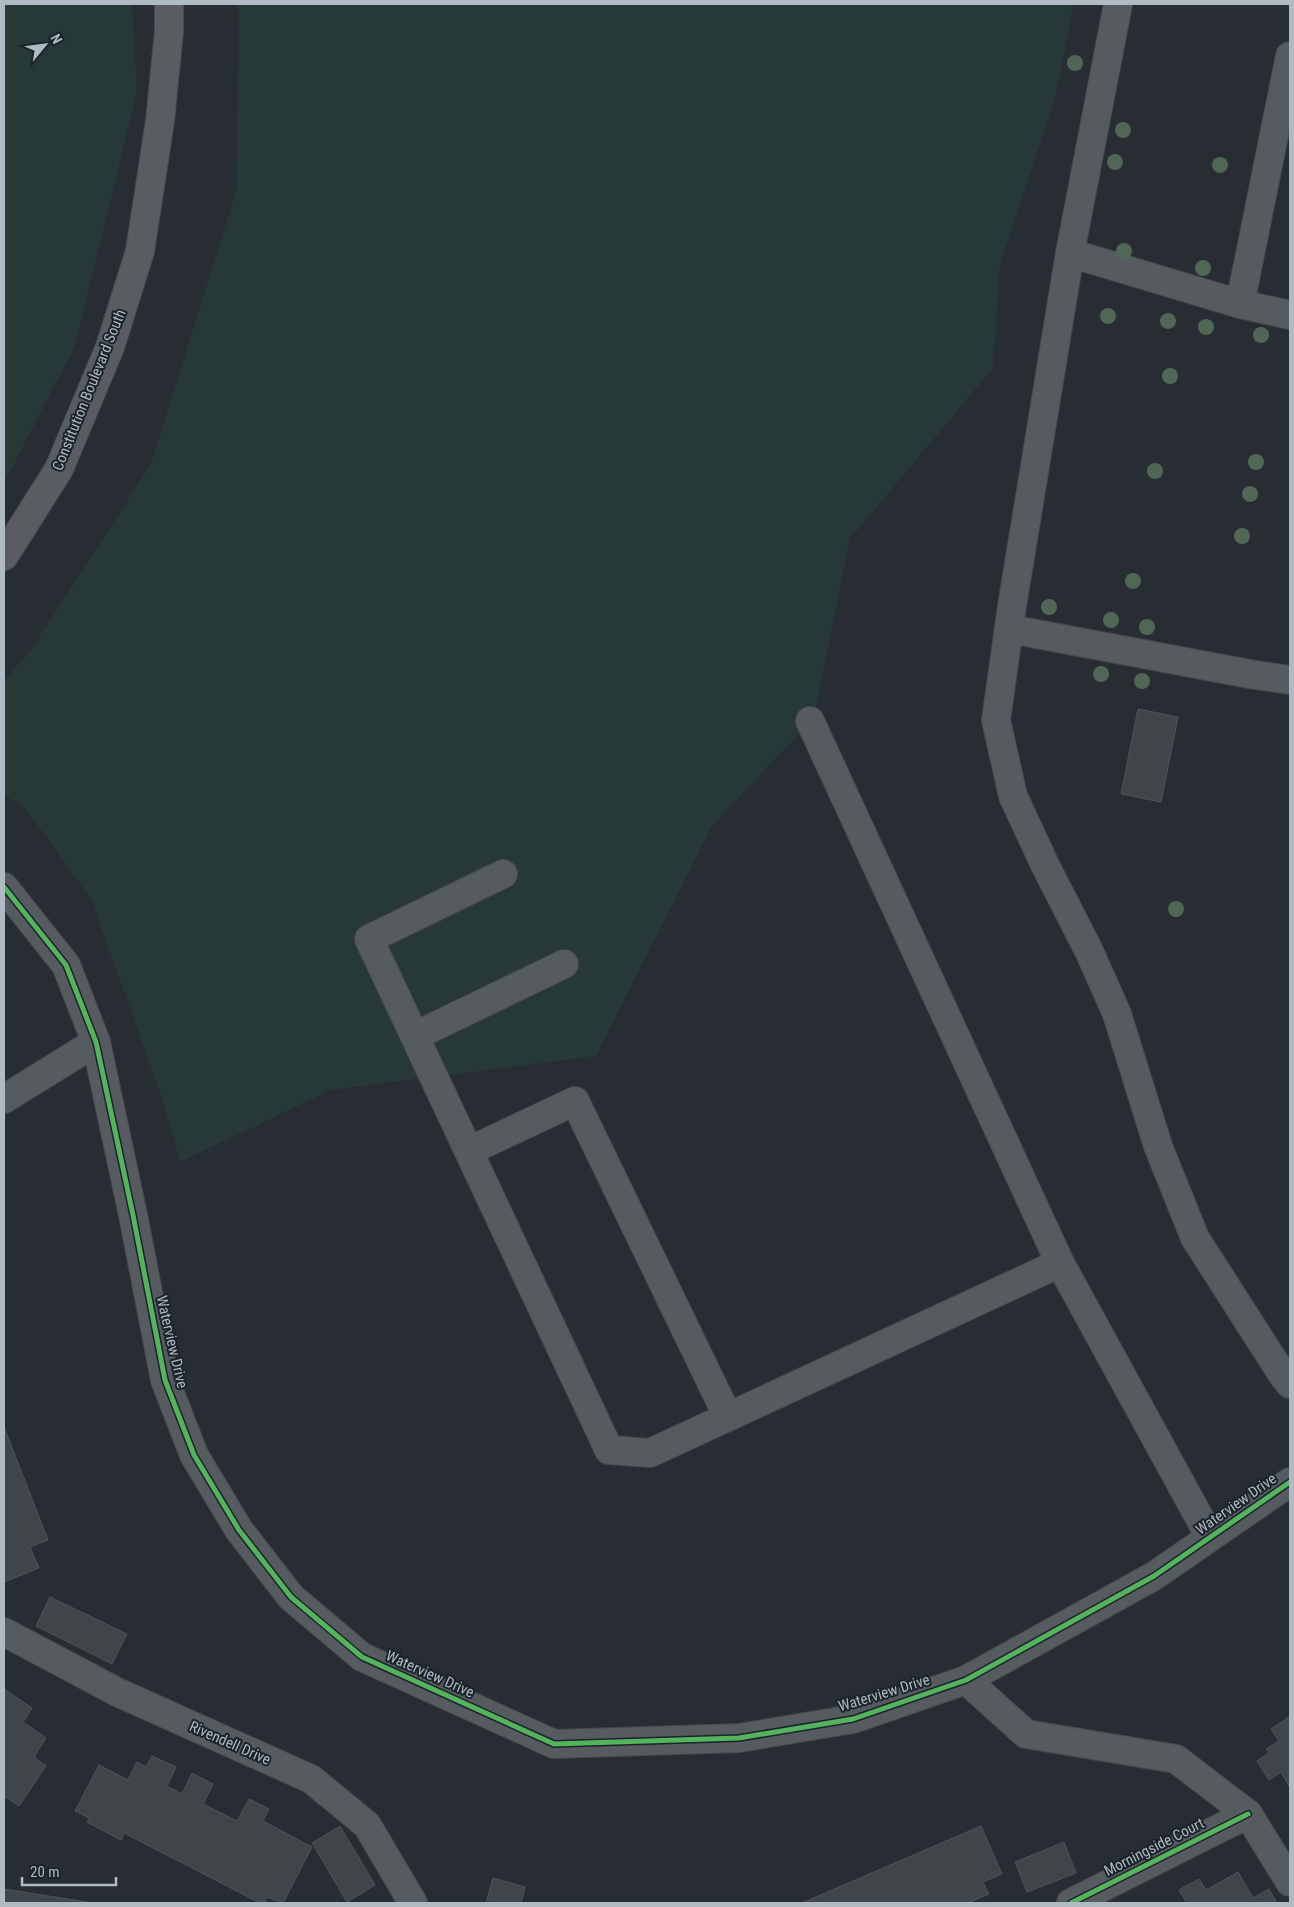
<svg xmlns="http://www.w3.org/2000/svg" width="1294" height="1907" font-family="'Roboto Condensed',sans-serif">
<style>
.green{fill:#273937}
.building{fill:#40454a;stroke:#4e5459}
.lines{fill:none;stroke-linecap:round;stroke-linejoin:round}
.minor-casing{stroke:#44494c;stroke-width:30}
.major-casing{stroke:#444a4f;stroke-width:30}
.minor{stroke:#565b60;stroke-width:28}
.major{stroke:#595d61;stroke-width:28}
.cycleway-casing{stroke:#1b242b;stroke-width:8}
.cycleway{stroke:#56b35d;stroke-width:5}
.tree{fill:#506756}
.labels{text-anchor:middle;stroke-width:4;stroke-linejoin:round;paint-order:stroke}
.street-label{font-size:15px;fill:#b0bac3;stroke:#1b242b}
</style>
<rect width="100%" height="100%" fill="#272d32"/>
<!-- green -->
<g class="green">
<path d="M 4,4 L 132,4 L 137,92 L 75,346 L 4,483 Z"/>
<path d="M 238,4 L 1074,4 L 1056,96 L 1000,266 L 993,368 L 850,539 L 814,718 L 712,826 L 596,1056 L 331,1090 L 180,1162 L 162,1098 L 91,899 L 26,809 L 4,795 L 4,681 L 31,650 L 151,464 L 237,188 Z"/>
</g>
<!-- building -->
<g class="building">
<path d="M 1138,709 L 1178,717 L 1161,802 L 1121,794 Z"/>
<path d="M 4,1427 L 48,1540 L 30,1547 L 39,1568 L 4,1582 Z"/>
<path d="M 50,1597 L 127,1634 L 112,1664 L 36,1626 Z"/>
<path d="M 4,1689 L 32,1708 L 23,1722 L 46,1738 L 34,1757 L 46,1766 L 19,1806 L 4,1796 Z"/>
<path d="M 1290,1716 L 1290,1785 L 1289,1786 L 1281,1772 L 1269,1780 L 1257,1761 L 1269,1753 L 1266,1749 L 1279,1741 L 1271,1729 Z"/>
<path d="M 152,1756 L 176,1767 L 167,1786 L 182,1794 L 192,1773 L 213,1784 L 203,1804 L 237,1821 L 249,1799 L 269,1809 L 263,1821 L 312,1847 L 283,1903 L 267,1897 L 264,1903 L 260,1903 L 124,1833 L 121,1840 L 87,1822 L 89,1818 L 75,1811 L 99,1765 L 128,1780 L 137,1762 L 146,1767 Z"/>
<path d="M 340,1826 L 375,1885 L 347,1902 L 312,1843 Z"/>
<path d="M 981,1826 L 1002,1874 L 983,1882 L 989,1894 L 968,1903 L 802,1903 Z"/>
<path d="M 1064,1842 L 1076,1873 L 1027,1892 L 1015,1862 Z"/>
<path d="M 1238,1872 L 1253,1898 L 1269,1889 L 1277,1903 L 1187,1903 L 1179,1890 L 1199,1879 L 1206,1890 Z"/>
<path d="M 493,1878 L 525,1887 L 521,1903 L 486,1903 Z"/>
<path d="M 4,1889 L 93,1903 L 4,1903 Z"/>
</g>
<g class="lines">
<defs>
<g id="minor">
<path d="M 1118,4 L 1070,253 L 1012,606 L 996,720 L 1013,796 L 1045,865 L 1089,951 L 1117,1014 L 1158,1146 L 1195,1238 L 1284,1377 L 1290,1384"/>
<path d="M 1070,253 L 1240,304 L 1290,315"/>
<path d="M 1240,304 L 1290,56"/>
<path d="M 1010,629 L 1255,675 L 1290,680"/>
<path d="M 503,874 L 369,939 L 609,1450 L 650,1453 L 1060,1263 L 810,721"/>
<path d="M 4,887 L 66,965 L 96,1042 L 133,1215 L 165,1380 L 194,1455 L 239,1530 L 291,1597 L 362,1657 L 554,1744 L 739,1738 L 853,1719 L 966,1680 L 1154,1576 L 1290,1482"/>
<path d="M 415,1036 L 564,964"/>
<path d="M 4,1099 L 96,1042"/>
<path d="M 469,1151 L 575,1101 L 728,1417"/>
<path d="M 1060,1263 L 1210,1537"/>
<path d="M 4,1632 L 117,1692 L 311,1779 L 367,1825 L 413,1903"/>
<path d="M 966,1680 L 1026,1734 L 1176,1759 L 1248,1814 L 1290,1882"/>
<path d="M 1071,1903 L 1248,1814"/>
</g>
<path id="major" d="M 4,556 L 59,469 L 110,347 L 140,251 L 160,121 L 169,31 L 169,4"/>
</defs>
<!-- minor casing -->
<use href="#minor" class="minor-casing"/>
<!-- major casing -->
<use href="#major" class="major-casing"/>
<!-- minor -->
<use href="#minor" class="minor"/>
<!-- major -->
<use href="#major" class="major"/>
<defs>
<g id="cycleway">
<path d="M 4,887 L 66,965 L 96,1042 L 133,1215 L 165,1380 L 194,1455 L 239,1530 L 291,1597 L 362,1657 L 554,1744 L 739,1738 L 853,1719 L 966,1680 L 1154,1576 L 1290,1482"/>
<path d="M 1071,1903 L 1248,1814"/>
</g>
</defs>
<!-- cycleway casing -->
<use href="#cycleway" class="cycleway-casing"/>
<!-- cycleway -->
<use href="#cycleway" class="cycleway"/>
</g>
<!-- trees -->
<g class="tree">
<circle cx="1075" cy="63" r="8"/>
<circle cx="1123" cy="130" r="8"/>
<circle cx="1115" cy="162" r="8"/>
<circle cx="1220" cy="165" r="8"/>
<circle cx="1124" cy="251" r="8"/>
<circle cx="1203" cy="268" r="8"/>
<circle cx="1108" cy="316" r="8"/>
<circle cx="1168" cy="321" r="8"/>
<circle cx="1206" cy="327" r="8"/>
<circle cx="1261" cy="335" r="8"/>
<circle cx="1170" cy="376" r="8"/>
<circle cx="1256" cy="462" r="8"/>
<circle cx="1155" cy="471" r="8"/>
<circle cx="1250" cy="494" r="8"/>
<circle cx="1242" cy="536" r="8"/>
<circle cx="1133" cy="581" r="8"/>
<circle cx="1049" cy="607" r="8"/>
<circle cx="1111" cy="620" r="8"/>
<circle cx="1147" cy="627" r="8"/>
<circle cx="1101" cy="674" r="8"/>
<circle cx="1142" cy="681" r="8"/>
<circle cx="1176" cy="909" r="8"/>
</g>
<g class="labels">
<!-- street labels -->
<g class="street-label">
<text transform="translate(89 390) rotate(-68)" y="5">Constitution Boulevard South</text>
<text transform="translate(172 1342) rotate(77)" y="5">Waterview Drive</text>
<text transform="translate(1236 1504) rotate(-35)" y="5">Waterview Drive</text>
<text transform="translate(430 1674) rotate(24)" y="5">Waterview Drive</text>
<text transform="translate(884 1693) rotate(-17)" y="5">Waterview Drive</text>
<text transform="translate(230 1743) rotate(24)" y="5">Rivendell Drive</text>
<text transform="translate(1154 1847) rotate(-27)" y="5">Morningside Court</text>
</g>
</g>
<!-- border -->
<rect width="1294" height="1907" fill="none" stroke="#b0bac3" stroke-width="10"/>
<!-- north arrow -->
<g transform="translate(45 45) rotate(61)" stroke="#1b242b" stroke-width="4" paint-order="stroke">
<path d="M0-4L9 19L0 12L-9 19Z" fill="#b0bac3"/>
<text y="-8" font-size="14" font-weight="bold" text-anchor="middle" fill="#b0bac3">N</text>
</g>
<!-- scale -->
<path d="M22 1877v8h94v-8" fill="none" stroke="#b0bac3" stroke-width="2.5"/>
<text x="30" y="1877" font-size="15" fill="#b0bac3" stroke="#1b242b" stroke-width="4" paint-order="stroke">20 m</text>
</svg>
